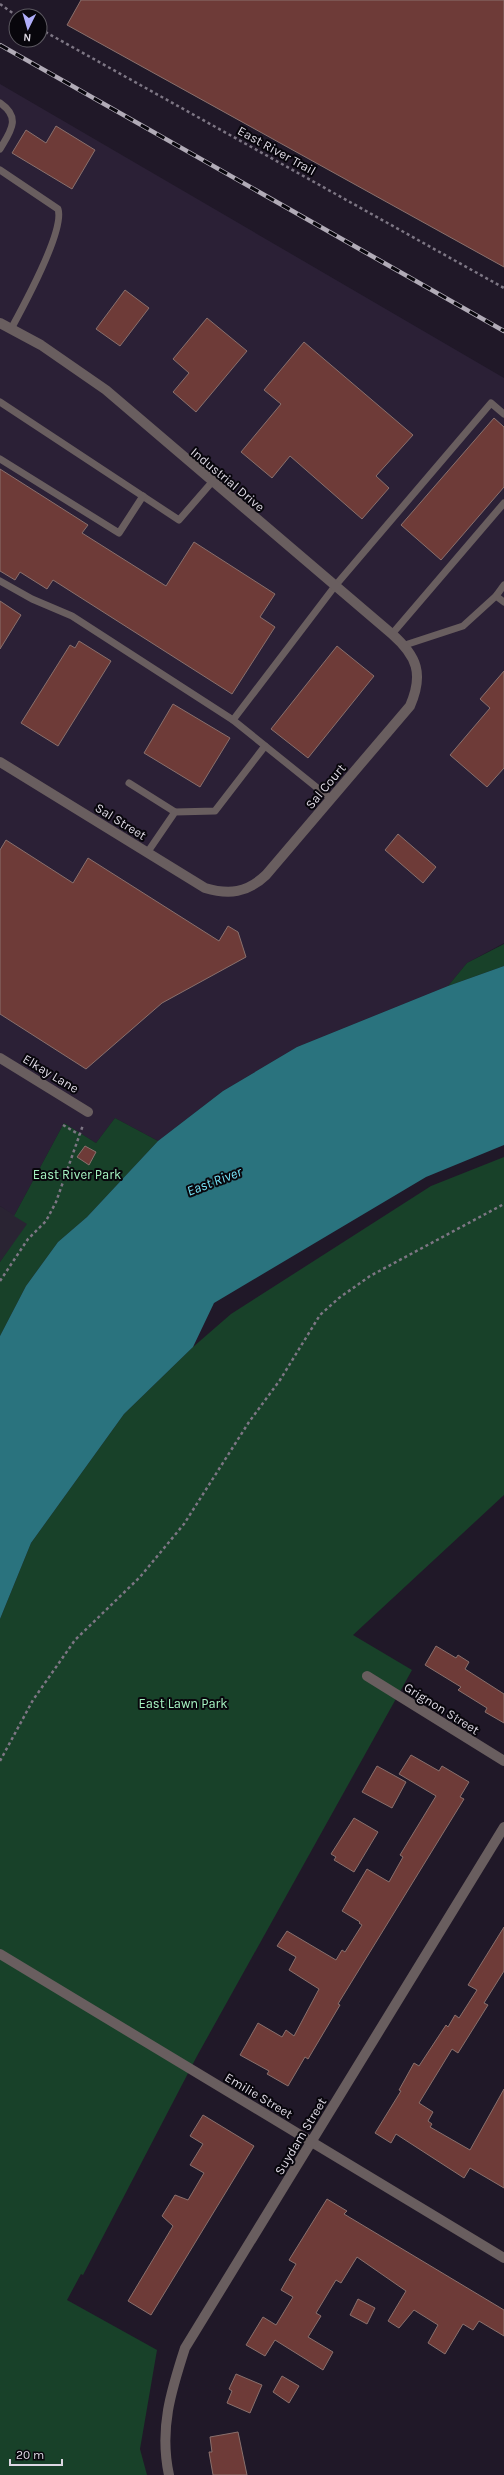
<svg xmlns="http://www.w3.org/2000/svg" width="504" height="2475" font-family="Karla,sans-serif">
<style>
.built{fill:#2b2036}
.education{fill:#2a2433}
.green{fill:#184129}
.water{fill:#2a737e}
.building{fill:#6e3b38;stroke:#89706d}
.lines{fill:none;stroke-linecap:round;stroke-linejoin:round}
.path{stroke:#7d7684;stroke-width:2.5;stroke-dasharray:3 3;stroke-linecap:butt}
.service{stroke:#695e5f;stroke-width:7}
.minor{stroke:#695e5f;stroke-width:10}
.rail-casing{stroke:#b1abb7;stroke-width:4.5}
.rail{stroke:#08060c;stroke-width:3;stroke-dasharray:9;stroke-linecap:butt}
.labels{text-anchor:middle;stroke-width:4;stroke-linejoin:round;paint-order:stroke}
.street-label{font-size:13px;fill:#ddd8e3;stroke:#08060c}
.park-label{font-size:13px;fill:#a6f4c2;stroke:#08060c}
.water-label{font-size:14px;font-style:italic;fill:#76e2f5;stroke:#08060c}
</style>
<rect width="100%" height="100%" fill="#201828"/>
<!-- built -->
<path class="built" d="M 0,84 L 504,378 L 504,943 L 467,963 L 448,986 L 297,1047 L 223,1091 L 158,1141 L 115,1118 L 96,1143 L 64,1123 L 14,1216 L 0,1206 Z"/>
<!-- education -->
<path class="education" d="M 0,1206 L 28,1224 L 0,1262 Z"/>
<!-- green -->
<g class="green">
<path d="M 504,944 L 504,966 L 448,986 L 467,963 Z"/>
<path d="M 115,1118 L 158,1141 L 87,1217 L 58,1242 L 26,1286 L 0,1336 L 0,1262 L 27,1224 L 14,1216 L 64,1123 L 96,1143 Z"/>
<path d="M 504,1157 L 504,1495 L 353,1635 L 412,1670 L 197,2056 L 83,2275 L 81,2274 L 67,2300 L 157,2350 L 140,2449 L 147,2475 L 0,2475 L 0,1619 L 31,1543 L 124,1414 L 193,1347 L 231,1314 L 431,1186 Z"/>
</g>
<!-- water -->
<path class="water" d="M 504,966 L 504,1145 L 426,1177 L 214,1303 L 193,1347 L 124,1414 L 31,1543 L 0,1619 L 0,1336 L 26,1286 L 58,1242 L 87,1217 L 158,1141 L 223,1091 L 297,1047 L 448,986 Z"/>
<!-- building -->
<g class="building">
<path d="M 81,0 L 504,0 L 504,267 L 67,25 Z"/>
<path d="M 56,126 L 95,150 L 72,189 L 12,153 L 26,130 L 46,143 Z"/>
<path d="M 125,290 L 149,308 L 120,346 L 96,329 Z"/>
<path d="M 207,318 L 247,351 L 196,412 L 173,392 L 189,373 L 173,359 Z"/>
<path d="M 304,342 L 413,435 L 376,476 L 389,488 L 362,519 L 290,456 L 272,478 L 241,452 L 281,404 L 264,390 Z"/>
<path d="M 494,418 L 504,427 L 504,487 L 441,560 L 401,525 Z"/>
<path d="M 0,469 L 88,525 L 82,533 L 166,586 L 194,542 L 275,594 L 260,617 L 275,627 L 232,694 L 53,580 L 47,589 L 20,572 L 15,580 L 0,571 Z"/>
<path d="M 0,601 L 21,615 L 0,649 Z"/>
<path d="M 79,641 L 111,661 L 58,746 L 21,723 L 70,645 L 75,648 Z"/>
<path d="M 337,646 L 374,676 L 308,758 L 271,729 Z"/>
<path d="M 504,671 L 504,768 L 487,787 L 450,755 L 490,708 L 480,699 Z"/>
<path d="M 173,704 L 230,738 L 200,787 L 144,753 Z"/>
<path d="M 398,834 L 436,867 L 423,883 L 385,850 Z"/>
<path d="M 6,840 L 73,883 L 88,858 L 219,941 L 228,926 L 238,932 L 246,957 L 162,1003 L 86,1069 L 0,1014 L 0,850 Z"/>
<path d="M 85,1146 L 96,1152 L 89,1165 L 77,1157 Z"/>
<path d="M 436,1646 L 456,1658 L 458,1655 L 469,1662 L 465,1669 L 504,1694 L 504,1723 L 485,1712 L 487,1708 L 458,1690 L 461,1687 L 425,1665 Z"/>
<path d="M 411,1755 L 439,1771 L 442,1766 L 469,1782 L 460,1797 L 464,1799 L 341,1999 L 338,2004 L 340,2005 L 308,2059 L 305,2057 L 288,2086 L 267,2074 L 269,2071 L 240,2055 L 258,2023 L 282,2037 L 286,2030 L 294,2036 L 319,1989 L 289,1970 L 296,1957 L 277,1946 L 287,1931 L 336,1960 L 342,1950 L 345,1952 L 362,1925 L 359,1923 L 360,1922 L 342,1911 L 367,1869 L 389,1882 L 403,1857 L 400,1855 L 436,1796 L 399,1774 Z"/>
<path d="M 377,1766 L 406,1782 L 392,1808 L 362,1792 Z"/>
<path d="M 354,1818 L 378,1832 L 354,1872 L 334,1860 L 336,1857 L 331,1854 Z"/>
<path d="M 504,1927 L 504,1971 L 484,2003 L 488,2005 L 458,2053 L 452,2049 L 419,2103 L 433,2112 L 428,2121 L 432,2124 L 430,2127 L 470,2150 L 504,2089 L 504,2188 L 470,2168 L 464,2178 L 396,2134 L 391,2143 L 375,2133 L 401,2091 L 399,2090 L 414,2063 L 419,2066 L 446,2025 L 448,2027 L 455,2015 L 459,2018 L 477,1990 L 468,1985 Z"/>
<path d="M 203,2115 L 254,2146 L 151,2315 L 128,2301 L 173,2226 L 162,2216 L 175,2195 L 188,2200 L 204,2173 L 190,2165 L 203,2144 L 190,2136 Z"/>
<path d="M 327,2199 L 347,2211 L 344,2214 L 504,2310 L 504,2336 L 479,2321 L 473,2330 L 463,2324 L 445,2354 L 428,2343 L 438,2325 L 414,2310 L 399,2328 L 388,2321 L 406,2291 L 357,2257 L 341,2283 L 336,2280 L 316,2313 L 321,2316 L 308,2337 L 333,2352 L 323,2370 L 275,2340 L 265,2356 L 246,2345 L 263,2317 L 276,2325 L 293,2297 L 281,2290 L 296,2264 L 289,2260 Z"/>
<path d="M 358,2299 L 375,2308 L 367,2324 L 350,2315 Z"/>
<path d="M 236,2374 L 262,2385 L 250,2413 L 227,2403 L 232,2391 L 229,2389 Z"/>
<path d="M 282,2376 L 299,2386 L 289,2403 L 273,2392 Z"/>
<path d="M 238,2432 L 247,2475 L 213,2475 L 209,2452 L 212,2452 L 210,2437 Z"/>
</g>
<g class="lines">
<!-- path -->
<g class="path">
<path d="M 0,4 L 17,16"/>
<path d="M 40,29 L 504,288"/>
<path d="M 63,1125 L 80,1135"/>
<path d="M 0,1281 L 28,1239 L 46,1221 L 56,1202 L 83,1125"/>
<path d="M 0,1761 L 33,1700 L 75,1640 L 140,1577 L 184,1524 L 249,1422 L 280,1380 L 320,1315 L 339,1298 L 370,1276 L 504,1204"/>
</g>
<!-- service -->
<g class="service">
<path d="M 0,103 C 22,118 10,132 0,149"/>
<path d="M 0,170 L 58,209 C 65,230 23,307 11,329"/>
<path d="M 0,402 L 179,520 L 212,482"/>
<path d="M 0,459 L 119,533 L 143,496"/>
<path d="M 0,581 L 32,599 L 72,616 L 233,720"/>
<path d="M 496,596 L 504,602"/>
<path d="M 392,634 L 504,503"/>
<path d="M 405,645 L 463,626 L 496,596 L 504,585"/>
<path d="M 129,783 L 175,812"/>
<path d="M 331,799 L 233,720 L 335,586 L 491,403 L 504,414"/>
<path d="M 147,853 L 175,812 L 215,811 L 265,746"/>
</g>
<!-- minor -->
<g class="minor">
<path d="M 0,323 L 41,345 L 106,390 L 392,634 C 417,656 424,674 410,706 L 266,875 C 247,893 229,895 205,888 L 0,762"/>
<path d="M 0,1058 L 88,1112"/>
<path d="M 367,1676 L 504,1761"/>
<path d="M 0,1954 L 504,2258"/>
<path d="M 169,2475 C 159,2429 171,2391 185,2348 L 504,1827"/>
</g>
<defs>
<path id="rail" d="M 0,45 L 504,331"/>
</defs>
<!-- rail casing -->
<use href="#rail" class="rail-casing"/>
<!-- rail -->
<use href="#rail" class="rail"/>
</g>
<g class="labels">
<!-- street labels -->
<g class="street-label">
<text transform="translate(277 150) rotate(29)" y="5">East River Trail</text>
<text transform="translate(228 479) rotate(40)" y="5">Industrial Drive</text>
<text transform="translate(325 786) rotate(-50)" y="5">Sal Court</text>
<text transform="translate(121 821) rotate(32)" y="5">Sal Street</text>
<text transform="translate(51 1073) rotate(31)" y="5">Elkay Lane</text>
<text transform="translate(442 1708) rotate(32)" y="5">Grignon Street</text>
<text transform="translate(259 2095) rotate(31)" y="5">Emilie Street</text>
<text transform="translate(300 2136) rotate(-59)" y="5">Suydam Street</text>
</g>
<!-- park labels -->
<g class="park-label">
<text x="77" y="1179">East River Park</text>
<text x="183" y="1708">East Lawn Park</text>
</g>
<!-- water labels -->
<g class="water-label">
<text transform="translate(214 1181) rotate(-21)" y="5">East River</text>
</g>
</g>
<!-- north arrow -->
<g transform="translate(28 28) rotate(185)"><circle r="19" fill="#08060c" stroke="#5d5a62"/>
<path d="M0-3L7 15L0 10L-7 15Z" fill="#b0aefa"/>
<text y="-6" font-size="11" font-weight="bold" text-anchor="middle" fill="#ddd8e3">N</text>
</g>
<!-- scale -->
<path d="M10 2459v6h52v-6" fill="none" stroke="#ddd8e3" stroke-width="2"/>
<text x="16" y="2459" font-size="12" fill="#ddd8e3" stroke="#08060c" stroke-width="3" paint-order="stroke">20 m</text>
</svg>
